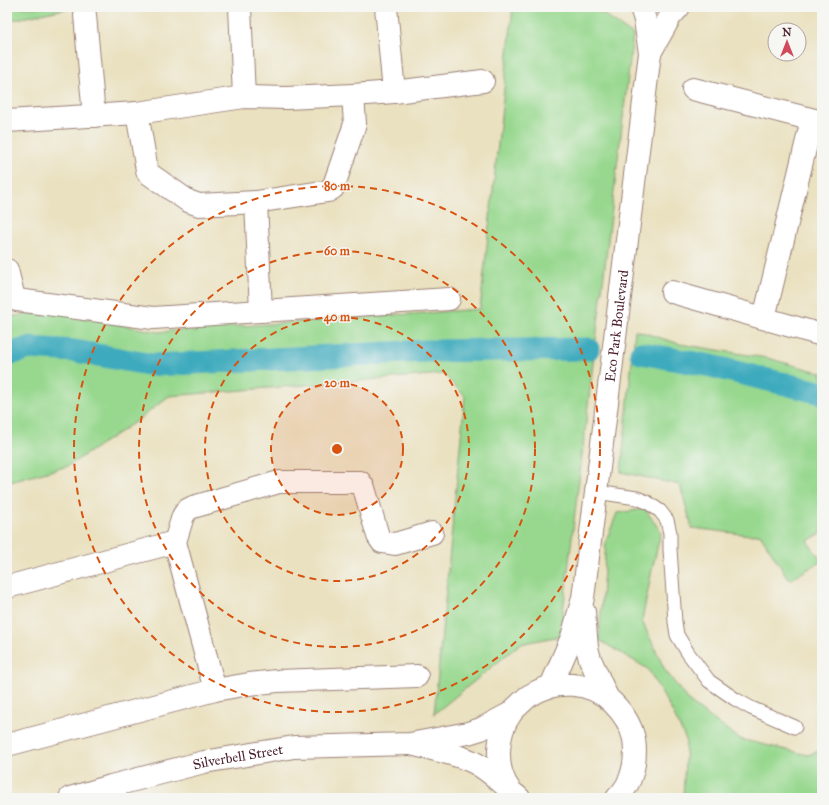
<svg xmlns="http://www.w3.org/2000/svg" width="829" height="805" font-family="'IM FELL Great Primer',serif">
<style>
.green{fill:#97d88e;stroke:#707c5c}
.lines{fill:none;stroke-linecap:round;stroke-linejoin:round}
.canal{stroke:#3eaabd;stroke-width:23}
.lane-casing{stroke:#9a8076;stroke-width:15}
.street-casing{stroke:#9a8076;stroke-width:24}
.lane{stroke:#fff;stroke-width:13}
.street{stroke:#fff;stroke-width:22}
.ring{fill:none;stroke:#d8530f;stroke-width:2;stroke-dasharray:7 5}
.labels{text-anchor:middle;stroke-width:3;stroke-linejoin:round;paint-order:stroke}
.street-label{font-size:14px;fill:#4a1f2b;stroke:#f6f6f2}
.centre{fill:#d8530f;stroke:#f6f6f2;stroke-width:2}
.ring-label{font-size:12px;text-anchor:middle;font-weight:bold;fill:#d8530f;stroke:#f6f6f2;stroke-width:3;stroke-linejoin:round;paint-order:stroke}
</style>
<rect width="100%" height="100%" fill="#f6f6f2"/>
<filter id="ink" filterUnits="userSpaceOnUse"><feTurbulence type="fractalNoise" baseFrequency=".025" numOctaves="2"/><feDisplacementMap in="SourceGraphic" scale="8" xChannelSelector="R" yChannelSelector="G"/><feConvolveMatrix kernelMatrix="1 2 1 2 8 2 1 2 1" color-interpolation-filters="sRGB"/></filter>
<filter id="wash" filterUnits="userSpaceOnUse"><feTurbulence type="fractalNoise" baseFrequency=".012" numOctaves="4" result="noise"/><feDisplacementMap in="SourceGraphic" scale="16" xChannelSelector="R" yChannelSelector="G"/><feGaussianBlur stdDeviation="0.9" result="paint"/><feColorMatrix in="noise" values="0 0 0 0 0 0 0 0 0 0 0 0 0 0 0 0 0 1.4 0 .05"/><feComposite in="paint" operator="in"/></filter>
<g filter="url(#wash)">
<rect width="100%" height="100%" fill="#eae1c0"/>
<!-- green -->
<g class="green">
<path d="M 7,7 L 75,7 L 7,21 Z"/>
<path d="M 513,7 L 598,7 L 600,12 L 633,35 L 560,636 L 520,644 L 434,714 L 465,396 L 443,374 L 169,396 L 138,420 L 68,466 L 7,483 L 7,317 L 52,311 L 158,332 L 480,309 Z"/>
<path d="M 635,330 L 680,344 L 767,358 L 822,373 L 822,533 L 807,541 L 822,561 L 789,580 L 760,534 L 750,535 L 692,528 L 680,485 L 621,472 Z"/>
<path d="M 645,509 L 661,532 L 652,570 L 642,621 L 665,670 L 689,702 L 740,739 L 808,755 L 822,750 L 822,798 L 683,798 L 686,740 L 673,713 L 648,669 L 599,640 L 606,541 L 617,513 Z"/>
</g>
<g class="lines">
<!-- canal -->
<g class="canal">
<path d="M 641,353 L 711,366 L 822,393"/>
<path d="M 7,355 L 29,348 L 75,351 L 153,365 L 427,351 L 588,349"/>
</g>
</g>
</g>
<g filter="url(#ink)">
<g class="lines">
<defs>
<path id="lane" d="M 596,492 L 637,498 L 647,502 L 660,511 L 667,520 L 670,533 L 670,549 L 675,622 L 677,635 L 688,653 L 709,681 L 735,699 L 751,708 L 795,727"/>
<g id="street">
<path d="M 240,7 L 244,97"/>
<path d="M 85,15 L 94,116"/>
<path d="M 650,53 L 670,17 L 679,7"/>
<path d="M 693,89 L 822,122"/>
<path d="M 394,92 L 483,81"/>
<path d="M 137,113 L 147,170 L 148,173 L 188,201 L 199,205 L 256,202 L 328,191 L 333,188 L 355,124 L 353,95"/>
<path d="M 7,121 L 137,113 L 244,97 L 286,98 L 353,95 L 394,92 L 386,7"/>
<path d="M 256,202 L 261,311"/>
<path d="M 7,270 L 14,298 L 17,300 L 153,318 L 449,299"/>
<path d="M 672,292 L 822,335"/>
<path d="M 764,318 L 812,120"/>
<path d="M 7,587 L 175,542"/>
<path d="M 584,612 L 587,648 L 590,659 L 607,697"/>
<path id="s1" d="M 551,686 L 572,637 L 583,598 L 650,53 L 645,20 L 641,7"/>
<path d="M 215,690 L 175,542 L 183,516 L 187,510 L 193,507 L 279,482 L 360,482 L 364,488 L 378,536 L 382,542 L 395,544 L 432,533"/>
<path d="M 7,745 L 215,690 L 249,684 L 277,681 L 417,676"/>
<path d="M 415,745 C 435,750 457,754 475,763 C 487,769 497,779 508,788"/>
<path id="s2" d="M 70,798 L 111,786 L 204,762 L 294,747 L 410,744 L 468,733 L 481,729 L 511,713"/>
<path d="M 519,798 C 516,795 512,793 510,790 C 494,769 496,733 512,712 C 514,709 517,707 520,704 C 523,701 526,698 529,696 C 555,679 591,681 613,703 C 623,713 631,725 634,739 C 637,760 633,783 617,798"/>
</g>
</defs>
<!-- lane casing -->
<use href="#lane" class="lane-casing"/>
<!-- street casing -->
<use href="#street" class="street-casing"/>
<!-- lane -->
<use href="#lane" class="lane"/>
<!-- street -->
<use href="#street" class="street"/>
</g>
</g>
<!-- distance rings -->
<circle cx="337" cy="449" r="66" fill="#d8530f" fill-opacity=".12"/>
<g class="ring">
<circle cx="337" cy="449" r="66"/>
<circle cx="337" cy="449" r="132"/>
<circle cx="337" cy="449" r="198"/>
<circle cx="337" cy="449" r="263"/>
</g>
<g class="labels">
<!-- street labels -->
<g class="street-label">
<text dy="5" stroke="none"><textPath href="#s1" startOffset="368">Eco Park Boulevard</textPath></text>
<text dy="5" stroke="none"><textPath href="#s2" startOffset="173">Silverbell Street</textPath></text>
</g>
</g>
<circle cx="337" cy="449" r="6" class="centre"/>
<g class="ring-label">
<text x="337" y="190">80 m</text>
<text x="337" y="255">60 m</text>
<text x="337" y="321">40 m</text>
<text x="337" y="387">20 m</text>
</g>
<!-- margin -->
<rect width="829" height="805" fill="none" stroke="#f6f6f2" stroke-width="24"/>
<!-- north arrow -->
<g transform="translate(787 42)"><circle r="19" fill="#f6f6f2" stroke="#b1a0a2"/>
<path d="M0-3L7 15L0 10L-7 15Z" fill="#d1495b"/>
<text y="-6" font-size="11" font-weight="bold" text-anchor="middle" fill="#4a1f2b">N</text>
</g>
</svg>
